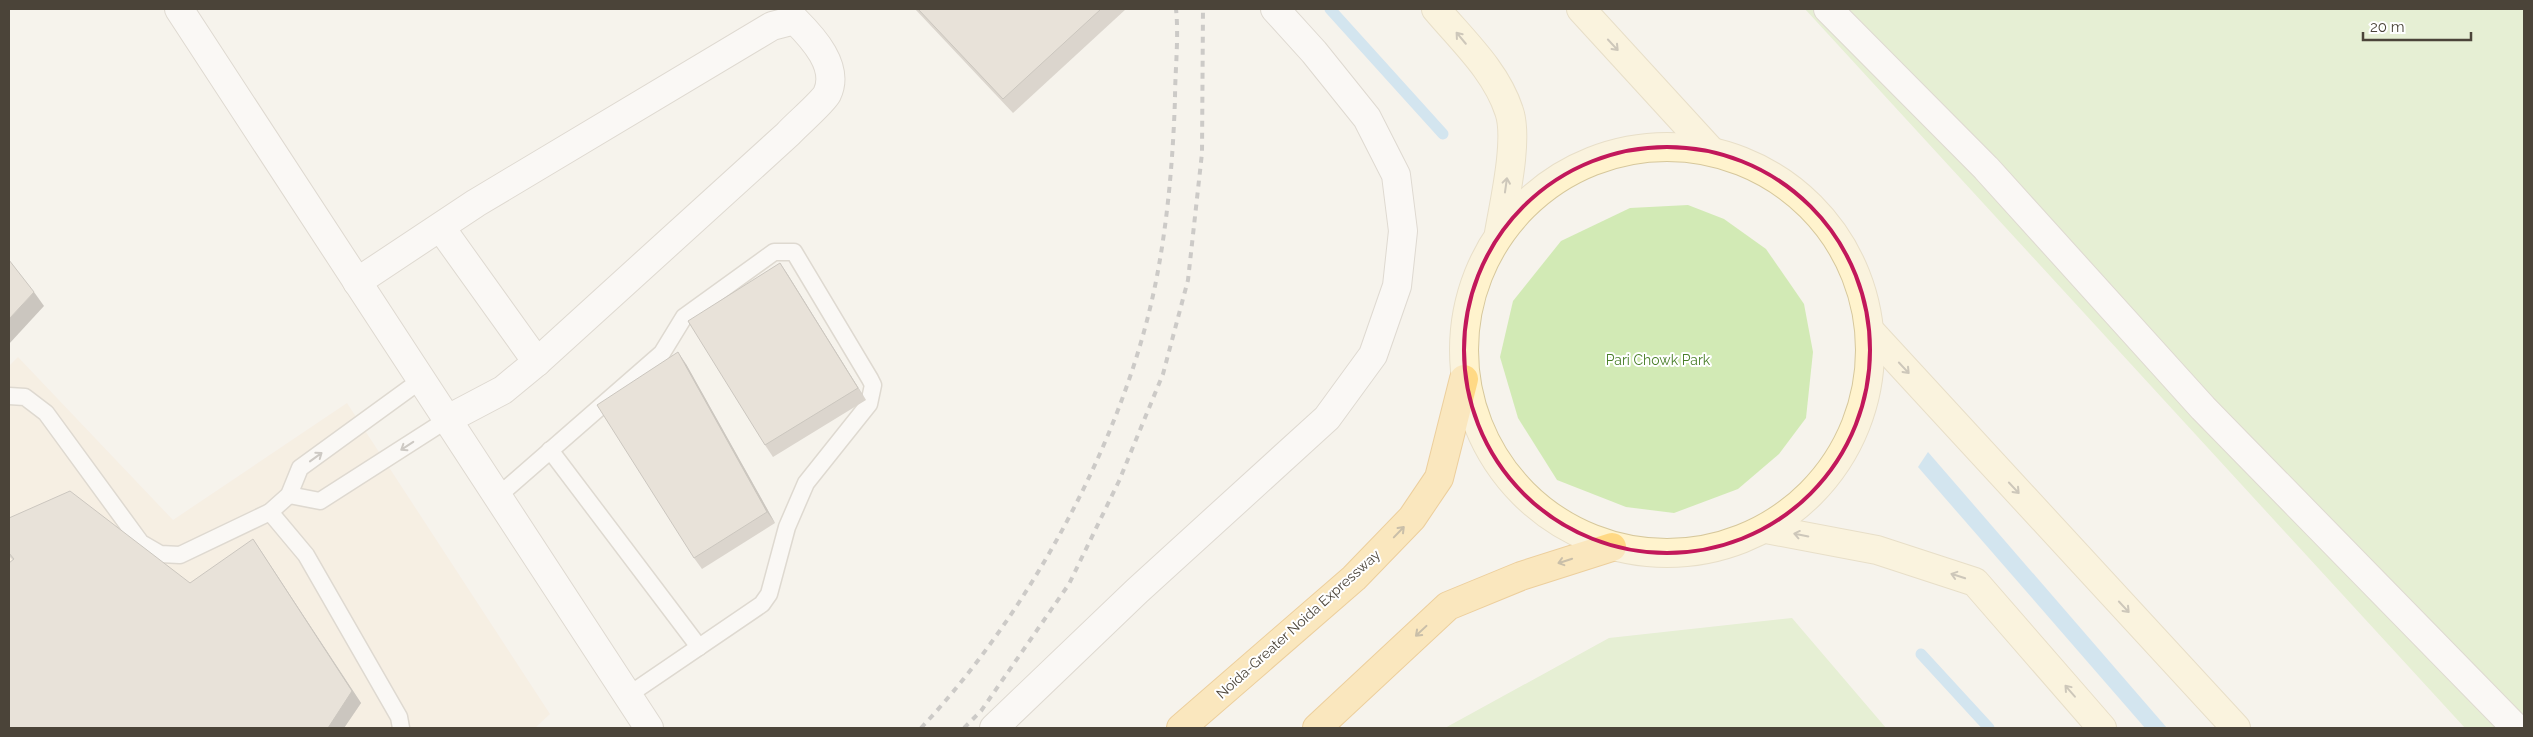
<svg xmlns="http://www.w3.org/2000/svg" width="2533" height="737" font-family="Raleway,sans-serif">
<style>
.commercial{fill:#f7ead8}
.green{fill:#d2eab5}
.water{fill:#a9d4f2}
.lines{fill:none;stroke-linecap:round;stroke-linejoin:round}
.stream{stroke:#a9d4f2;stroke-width:11}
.service-casing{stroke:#c2bbae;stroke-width:19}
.minor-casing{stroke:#c2bbae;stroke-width:30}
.tertiary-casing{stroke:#c2bbae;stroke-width:30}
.secondary-casing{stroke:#d6c79b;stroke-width:30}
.trunk-casing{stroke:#e0a43c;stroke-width:30}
.service{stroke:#fff;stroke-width:16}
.minor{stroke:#fff;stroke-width:28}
.tertiary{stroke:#fff;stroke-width:28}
.secondary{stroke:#fff3cd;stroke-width:28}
.trunk{stroke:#ffd985;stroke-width:28}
.rail{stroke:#9a9a9a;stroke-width:4;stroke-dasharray:6 6;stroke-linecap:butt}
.wall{fill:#bab2a6}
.shaded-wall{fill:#979187}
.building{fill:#d8cfc1;stroke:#979187}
.oneway{stroke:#9c937c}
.oneway2{stroke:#9c9892}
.oneway3{stroke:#938057}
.marked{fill:none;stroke:#c2185b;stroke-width:4;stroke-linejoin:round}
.labels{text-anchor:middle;stroke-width:4;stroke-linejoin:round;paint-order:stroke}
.park-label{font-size:14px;fill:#4a7f2a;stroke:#fff}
.street-label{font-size:14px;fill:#4b4439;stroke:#fff}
</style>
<rect width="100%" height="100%" fill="#f6f3ec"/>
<!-- commercial -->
<path class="commercial" d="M 18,357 L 173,520 L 347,403 L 550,714 L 535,728 L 9,728 L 9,366 Z"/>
<!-- green -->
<g class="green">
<path d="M 1805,9 L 2524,9 L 2524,728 L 2465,728 Z"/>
<path d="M 1688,205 L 1724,219 L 1766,249 L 1804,304 L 1813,352 L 1806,418 L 1779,454 L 1738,489 L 1674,513 L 1626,507 L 1557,480 L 1518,418 L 1500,357 L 1513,301 L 1561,241 L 1630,208 Z"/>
<path d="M 1792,618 L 1886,728 L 1445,728 L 1609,638 Z"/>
</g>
<!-- water -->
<path class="water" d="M 1928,452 L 2167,728 L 2145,728 L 1918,467 Z"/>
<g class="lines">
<!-- stream -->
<g class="stream">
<path d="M 1330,9 L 1443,134"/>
<path d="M 1921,654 L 1989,728"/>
</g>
<defs>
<g id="service">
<path d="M 9,396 L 25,397 L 46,413 L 141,543 L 160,554 L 180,555 L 270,512 L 289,495 L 300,468 L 421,380"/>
<path d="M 550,450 L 699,647"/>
<path d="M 289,495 L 320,501 L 448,419"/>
<path d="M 498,496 L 662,353 L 684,317 L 774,252 L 794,252 L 870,379 L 873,385 L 869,404 L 806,483 L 787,527 L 769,594 L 762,604 L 627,696"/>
<path d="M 270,512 L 306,555 L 399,717 L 401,728"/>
</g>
<g id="minor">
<path d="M 1828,9 L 1986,168 L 2203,408 L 2516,728"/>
<path d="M 441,228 L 537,362"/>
<path d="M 357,282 L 476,203 L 772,26 L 795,20 C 813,38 840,67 827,94 C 822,103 796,125 788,134 L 537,362 L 503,390 L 448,419"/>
</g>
<g id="tertiary">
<path d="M 179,9 L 649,728"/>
<path d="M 994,728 L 1137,591 L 1327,418 L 1373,355 L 1397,286 L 1403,231 L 1396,175 L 1367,118 L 1314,52 L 1275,9"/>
</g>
<g id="secondary">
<path d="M 1436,9 C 1463,41 1496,71 1509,111 C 1519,139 1504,203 1499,233"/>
<path d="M 1581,9 L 1711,151"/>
<circle cx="1667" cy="350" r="203"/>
<path d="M 1871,332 L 2236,728"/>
<path d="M 1766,529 L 1877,550 L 1975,582 L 2102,728"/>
</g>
<g id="trunk">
<path d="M 1181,728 L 1354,578 L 1412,518 L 1439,478 L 1464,379"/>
<path d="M 1317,728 L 1448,606 L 1521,576 L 1612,547"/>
</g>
</defs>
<!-- service casing -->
<use href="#service" class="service-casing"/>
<!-- minor casing -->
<use href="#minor" class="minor-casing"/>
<!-- tertiary casing -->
<use href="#tertiary" class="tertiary-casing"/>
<!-- secondary casing -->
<use href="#secondary" class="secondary-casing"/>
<!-- trunk casing -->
<use href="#trunk" class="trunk-casing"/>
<!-- service -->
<use href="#service" class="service"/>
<!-- minor -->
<use href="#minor" class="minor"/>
<!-- tertiary -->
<use href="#tertiary" class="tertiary"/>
<!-- secondary -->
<use href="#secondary" class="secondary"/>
<!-- trunk -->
<use href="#trunk" class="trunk"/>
<!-- rail -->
<g class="rail">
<path d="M 921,728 C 1031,611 1127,434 1157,276 C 1168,218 1173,158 1175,99 C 1175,70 1179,38 1176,9"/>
<path d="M 964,728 L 981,711 L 1069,584 L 1119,481 L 1163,374 L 1188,280 L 1202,153 L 1203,9"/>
</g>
</g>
<!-- wall -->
<g class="wall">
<path d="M 915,9 L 1126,9 L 1013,113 Z"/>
<path d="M 780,263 L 788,275 L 866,400 L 773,457 L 765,445 Z"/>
<path d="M 686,364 L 775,523 L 702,569 L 694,558 Z"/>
<path d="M 9,518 L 190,583 L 261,551 L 361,703 L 344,728 L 9,728 L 13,560 L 9,556 Z"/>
</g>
<!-- shaded-wall -->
<g class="shaded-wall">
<path d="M 780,263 L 788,275 L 866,400 L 858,388 Z"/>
<path d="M 34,292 L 44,306 L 9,344 L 9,319 Z"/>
<path d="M 678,352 L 686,364 L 775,523 L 767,512 Z"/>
<path d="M 253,539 L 361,703 L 344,728 L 328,728 Z"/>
</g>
<!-- building -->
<g class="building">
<path d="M 918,9 L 1101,9 L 1003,99 Z"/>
<path d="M 9,260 L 34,292 L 9,319 Z"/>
<path d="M 780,263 L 858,388 L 765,445 L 688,321 Z"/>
<path d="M 678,352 L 767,512 L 694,558 L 597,405 Z"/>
<path d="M 70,491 L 190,583 L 253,539 L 352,691 L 328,728 L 9,728 L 9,563 L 14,559 L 9,553 L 9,518 Z"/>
</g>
<!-- one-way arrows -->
<defs><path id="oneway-shaft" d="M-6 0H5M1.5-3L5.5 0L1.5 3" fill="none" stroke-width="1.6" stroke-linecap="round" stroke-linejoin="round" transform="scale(1.25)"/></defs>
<g class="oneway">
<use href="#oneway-shaft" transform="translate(1461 38) rotate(-130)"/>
<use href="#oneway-shaft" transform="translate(1613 45) rotate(47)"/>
<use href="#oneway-shaft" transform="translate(1506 185) rotate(-82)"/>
<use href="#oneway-shaft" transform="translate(1904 368) rotate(47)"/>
<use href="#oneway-shaft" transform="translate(2014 488) rotate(47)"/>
<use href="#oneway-shaft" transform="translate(1801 535) rotate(-169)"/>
<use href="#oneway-shaft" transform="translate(1958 576) rotate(-162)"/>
<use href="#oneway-shaft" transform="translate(2124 607) rotate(47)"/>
<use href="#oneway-shaft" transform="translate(2070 691) rotate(-131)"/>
</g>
<g class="oneway2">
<use href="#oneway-shaft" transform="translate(407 446) rotate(147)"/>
<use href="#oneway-shaft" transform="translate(316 457) rotate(-36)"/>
</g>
<g class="oneway3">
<use href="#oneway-shaft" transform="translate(1399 532) rotate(-46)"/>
<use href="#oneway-shaft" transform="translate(1565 561) rotate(162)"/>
<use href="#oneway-shaft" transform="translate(1421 631) rotate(137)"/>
</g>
<!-- marked area -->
<path d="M0 0H2533V737H0ZM1464 350a203 203 0 1 1 406 0a203 203 0 1 1-406 0Z" fill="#f6f3ec" fill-opacity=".55" fill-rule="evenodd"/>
<path class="marked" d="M1464 350a203 203 0 1 1 406 0a203 203 0 1 1-406 0Z"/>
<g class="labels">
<!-- park labels -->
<g class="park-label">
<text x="1658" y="365">Pari Chowk Park</text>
</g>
<!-- street labels -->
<g class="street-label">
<text transform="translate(1298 624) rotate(-42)" y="5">Noida-Greater Noida Expressway</text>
</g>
</g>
<!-- border -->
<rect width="2533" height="737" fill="none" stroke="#4b4439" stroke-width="20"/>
<!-- scale -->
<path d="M2363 32v8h108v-8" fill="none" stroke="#4b4439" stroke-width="2.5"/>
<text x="2370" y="32" font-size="15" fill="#4b4439" stroke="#ffffff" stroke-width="4" paint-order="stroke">20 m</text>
</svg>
